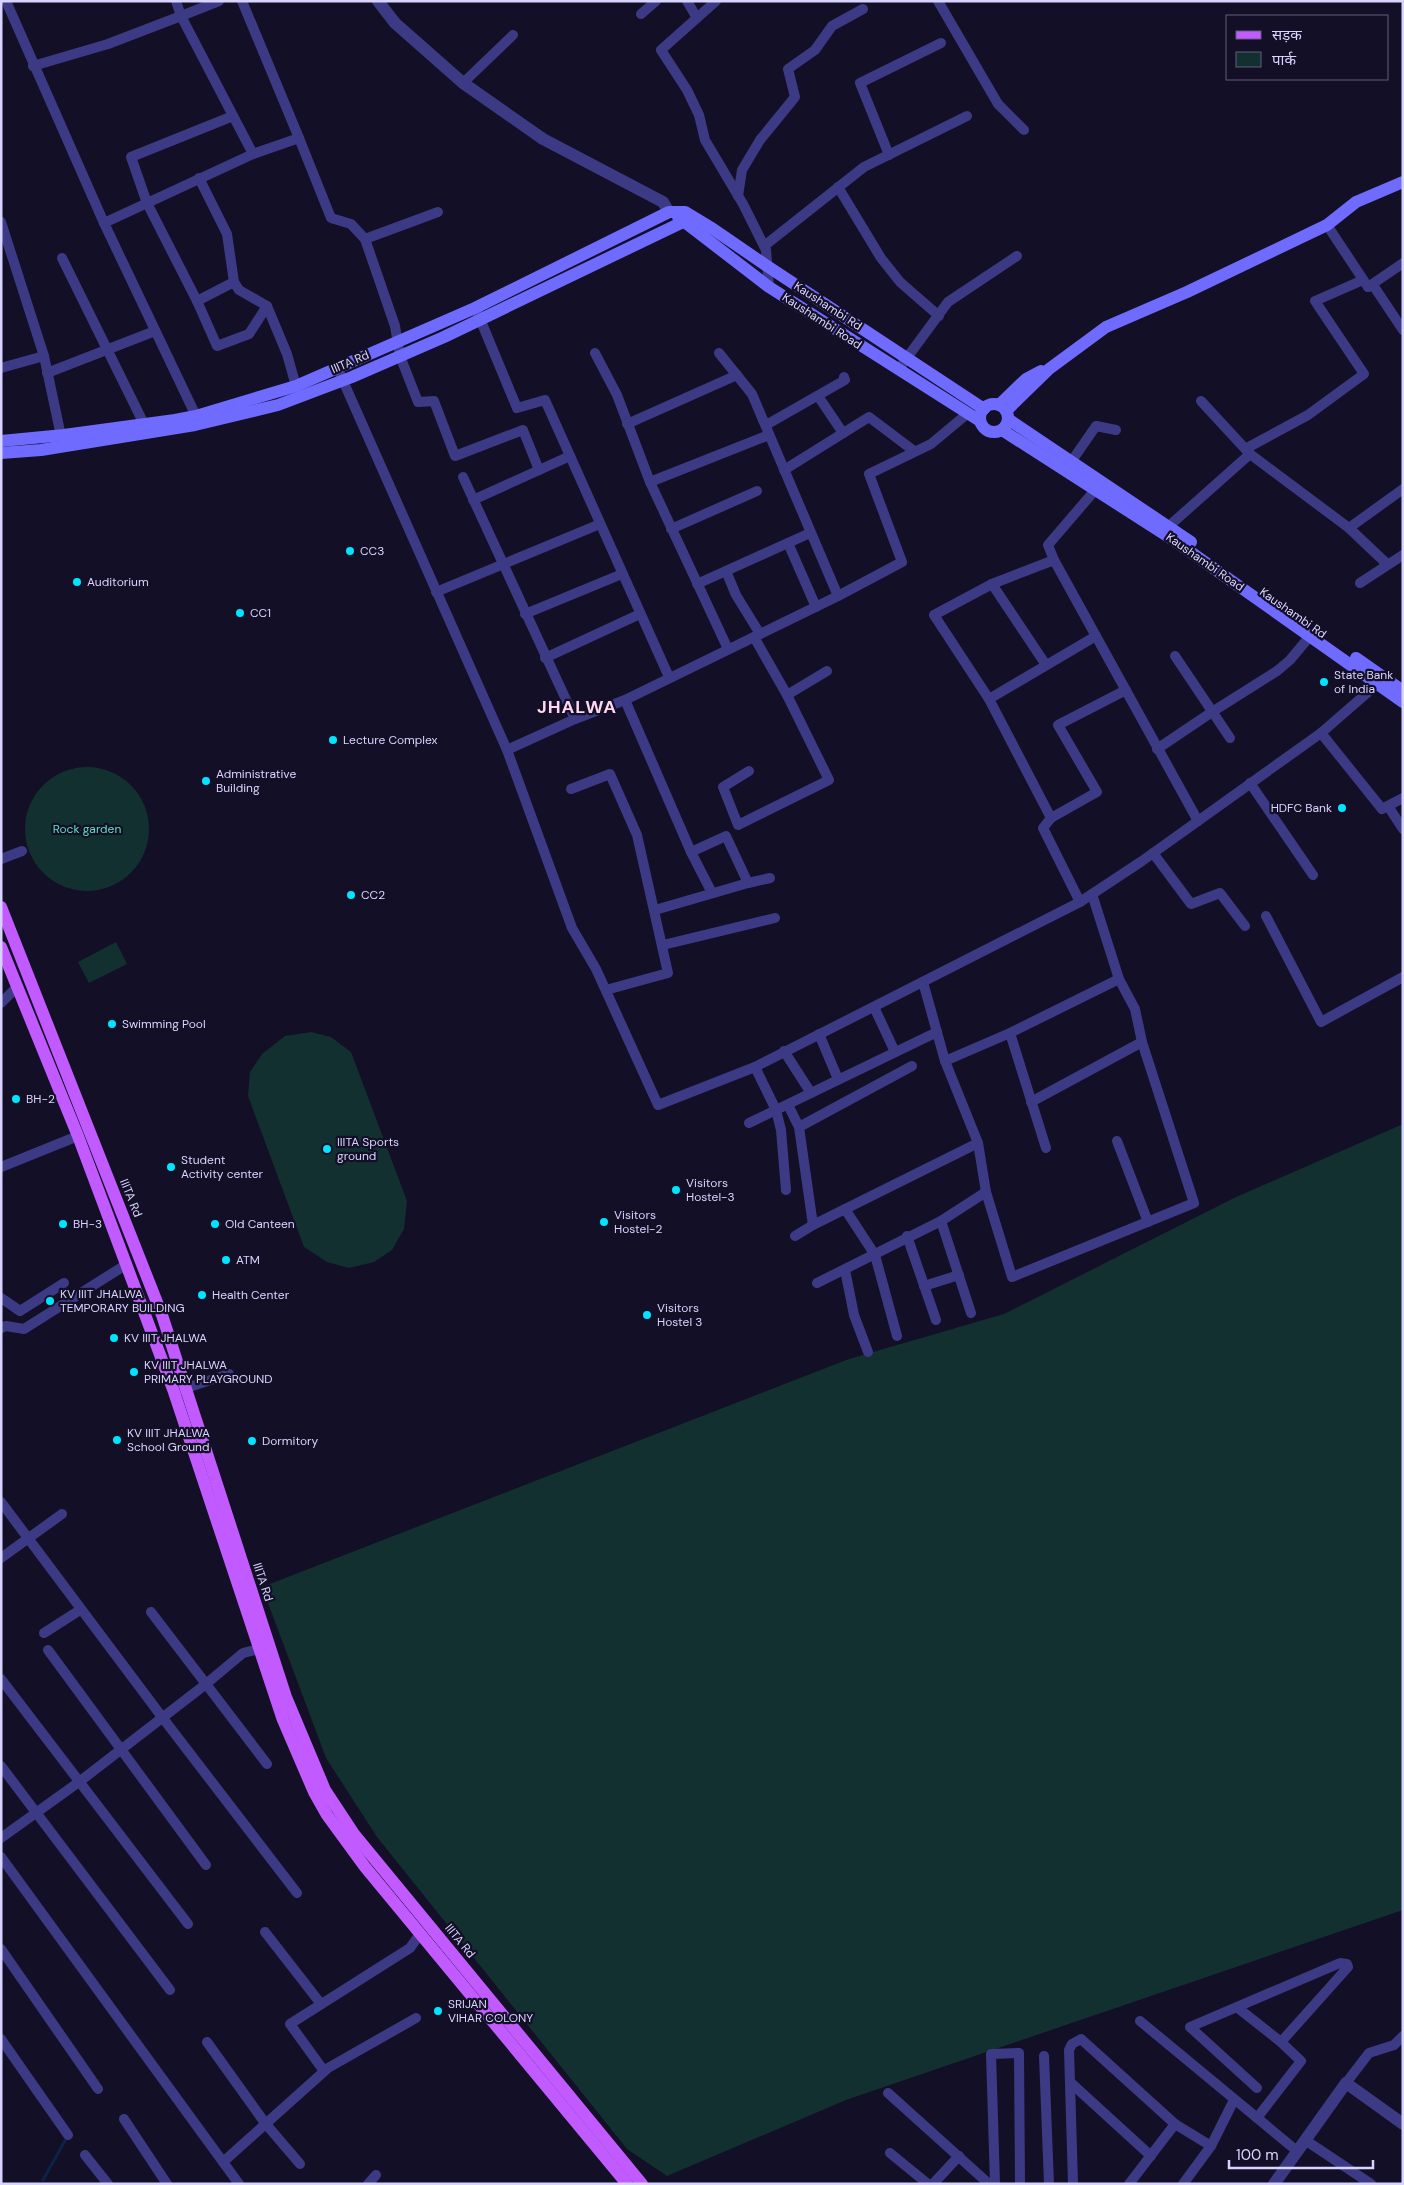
<svg xmlns="http://www.w3.org/2000/svg" width="1404" height="2185" font-family="'DM Sans','Noto Sans Devanagari',sans-serif">
<style>
.green{fill:#12302f}
.lines{fill:none;stroke-linecap:round;stroke-linejoin:round}
.stream{stroke:#0c2248;stroke-width:3}
.minor{stroke:#3d3a85;stroke-width:10}
.tertiary{stroke:#3d3a85;stroke-width:12}
.secondary{stroke:#6f6bff;stroke-width:12}
.primary{stroke:#c25bff;stroke-width:12}
.poi-dot{fill:#00e5ff;stroke:#130f26;stroke-width:2}
.labels{text-anchor:middle;stroke-width:4.5;stroke-linejoin:round;paint-order:stroke}
.street-label{font-size:12px;fill:#d9d4ff;stroke:#130f26}
.poi-label{font-size:12px;fill:#d9d4ff;stroke:#130f26;text-anchor:start}
.park-label{font-size:12px;fill:#5fe0c0;stroke:#130f26}
.district-label{font-size:18px;font-weight:bold;letter-spacing:1px;fill:#ffd6f0;stroke:#130f26}
</style>
<rect width="100%" height="100%" fill="#130f26"/>
<!-- green -->
<g class="green">
<circle cx="87" cy="829" r="62"/>
<path d="M 116,942 L 127,964 L 89,983 L 78,962 Z"/>
<path d="M 311,1032 L 331,1037 L 351,1052 L 407,1201 L 404,1229 L 392,1250 L 374,1262 L 349,1268 L 327,1262 L 304,1247 L 248,1096 L 250,1072 L 262,1054 L 285,1036 Z"/>
<path d="M 1403,1124 L 1403,1910 L 846,2100 L 667,2176 L 627,2149 L 377,1837 L 326,1758 L 262,1587 L 849,1359 L 1004,1314 L 1234,1198 Z"/>
</g>
<g class="lines">
<!-- stream -->
<path class="stream" d="M 43,2180 L 67,2137"/>
<!-- minor -->
<g class="minor">
<path d="M 6,1 L 104,223 L 196,416"/>
<path d="M 176,1 L 181,16 L 219,1"/>
<path d="M 242,1 L 299,138"/>
<path d="M 687,1 L 697,18"/>
<path d="M 716,1 L 661,50 L 687,90 L 699,115 L 705,140 L 743,204 L 766,250 L 769,287"/>
<path d="M 938,1 L 998,104 L 1024,130"/>
<path d="M 641,14 L 656,1"/>
<path d="M 33,66 L 108,44 L 181,16 L 253,154"/>
<path d="M 463,83 L 513,35"/>
<path d="M 889,155 L 860,83 L 941,43"/>
<path d="M 199,178 L 227,234 L 234,282 L 239,290 L 267,306 L 287,354 L 296,386"/>
<path d="M 838,187 L 881,258 L 900,282 L 939,316"/>
<path d="M 738,196 L 742,170 L 760,140 L 795,97 L 788,69 L 815,50 L 832,26 L 863,9"/>
<path d="M 438,212 L 365,239 L 395,326 L 400,356 L 418,402 L 434,401 L 455,456 L 523,430 L 539,470"/>
<path d="M 1,222 L 44,356 L 61,436"/>
<path d="M 104,223 L 253,154 L 299,138 L 331,218 L 351,224 L 365,239"/>
<path d="M 1327,225 L 1368,287 L 1373,285 L 1403,330"/>
<path d="M 764,246 L 864,167 L 967,116"/>
<path d="M 62,258 L 144,424"/>
<path d="M 234,282 L 197,301 L 217,346 L 249,334 L 267,306"/>
<path d="M 1368,287 L 1403,263"/>
<path d="M 197,301 L 147,203 L 131,157 L 233,116"/>
<path d="M 478,314 L 517,408 L 545,400 L 669,677"/>
<path d="M 595,353 L 617,395 L 650,482 L 728,649"/>
<path d="M 719,353 L 752,394 L 838,596"/>
<path d="M 1,368 L 44,356"/>
<path d="M 898,370 L 948,302 L 1017,256"/>
<path d="M 47,373 L 155,331"/>
<path d="M 340,374 L 507,750 L 572,928 L 596,969 L 658,1105 L 755,1067 L 1080,902 L 1142,861 L 1321,733 L 1382,680"/>
<path d="M 818,396 L 843,433"/>
<path d="M 1201,401 L 1250,454 L 1349,528 L 1387,564"/>
<path d="M 763,420 L 766,425 L 845,380 L 844,377"/>
<path d="M 627,424 L 737,375"/>
<path d="M 1071,462 L 1096,426 L 1116,430"/>
<path d="M 784,470 L 869,417 L 914,451"/>
<path d="M 463,477 L 575,719"/>
<path d="M 650,482 L 769,435"/>
<path d="M 1096,489 L 1048,545 L 1054,560 L 1198,821"/>
<path d="M 473,500 L 570,456"/>
<path d="M 1169,526 L 1250,454 L 1247,448 L 1308,415 L 1364,374 L 1315,301 L 1363,280"/>
<path d="M 1349,528 L 1403,489"/>
<path d="M 671,529 L 757,491"/>
<path d="M 788,543 L 816,607"/>
<path d="M 1054,560 L 992,584 L 934,615 L 989,699 L 1051,818 L 1043,828 L 1080,902"/>
<path d="M 726,571 L 736,595 L 760,634"/>
<path d="M 1360,583 L 1403,555"/>
<path d="M 697,584 L 810,533"/>
<path d="M 992,584 L 1046,665"/>
<path d="M 436,592 L 600,524"/>
<path d="M 525,614 L 622,574"/>
<path d="M 1175,656 L 1230,738"/>
<path d="M 545,658 L 640,614"/>
<path d="M 787,695 L 827,671"/>
<path d="M 989,699 L 1096,636"/>
<path d="M 625,700 L 691,852 L 726,836 L 748,883 L 770,878"/>
<path d="M 1321,733 L 1382,809 L 1403,798"/>
<path d="M 1157,749 L 1212,712 L 1277,671 L 1290,660 L 1310,636"/>
<path d="M 507,750 L 575,719 L 625,700 L 838,596 L 902,562 L 869,474 L 931,444 L 967,414"/>
<path d="M 749,771 L 723,787 L 738,825 L 829,780 L 787,695 L 754,637"/>
<path d="M 1250,783 L 1313,875"/>
<path d="M 571,789 L 610,774 L 637,835 L 668,973 L 606,990"/>
<path d="M 1388,806 L 1403,829"/>
<path d="M 1051,818 L 1097,792 L 1058,725 L 1126,690"/>
<path d="M 691,852 L 712,893"/>
<path d="M 1153,853 L 1191,904 L 1220,893 L 1245,926"/>
<path d="M 1,859 L 22,851"/>
<path d="M 655,910 L 748,883"/>
<path d="M 1266,916 L 1321,1022 L 1403,977"/>
<path d="M 663,945 L 775,918"/>
<path d="M 923,982 L 945,1061 L 978,1143 L 986,1192 L 1012,1277 L 1194,1203 L 1142,1042 L 1135,1009 L 1119,979 L 1092,894"/>
<path d="M 1,1003 L 17,987"/>
<path d="M 874,1007 L 895,1052"/>
<path d="M 1010,1033 L 1046,1148"/>
<path d="M 819,1034 L 838,1079"/>
<path d="M 784,1051 L 811,1093"/>
<path d="M 945,1061 L 1010,1033 L 1119,979"/>
<path d="M 755,1067 L 776,1110 L 781,1130 L 786,1190"/>
<path d="M 1031,1102 L 1142,1042"/>
<path d="M 788,1105 L 799,1127"/>
<path d="M 749,1123 L 937,1032"/>
<path d="M 1117,1141 L 1148,1222"/>
<path d="M 1,1167 L 78,1136"/>
<path d="M 845,1209 L 875,1255 L 897,1336"/>
<path d="M 941,1221 L 971,1313"/>
<path d="M 813,1225 L 799,1127 L 912,1066"/>
<path d="M 795,1236 L 813,1225 L 978,1143"/>
<path d="M 907,1236 L 936,1320"/>
<path d="M 845,1270 L 854,1315 L 868,1352"/>
<path d="M 817,1283 L 941,1221 L 986,1192"/>
<path d="M 924,1286 L 959,1275"/>
<path d="M 1,1298 L 20,1311 L 64,1283"/>
<path d="M 1,1328 L 6,1326 L 24,1329 L 127,1264"/>
<path d="M 180,1390 L 229,1374"/>
<path d="M 1,1502 L 162,1717 L 297,1893"/>
<path d="M 1,1558 L 62,1514"/>
<path d="M 151,1612 L 267,1764"/>
<path d="M 44,1633 L 80,1610"/>
<path d="M 48,1650 L 206,1865"/>
<path d="M 1,1679 L 188,1924"/>
<path d="M 1,1766 L 170,1990"/>
<path d="M 1,1838 L 79,1782 L 206,1684 L 243,1653 L 259,1649"/>
<path d="M 1,1857 L 239,2184"/>
<path d="M 265,1932 L 321,2004"/>
<path d="M 1,1949 L 98,2089"/>
<path d="M 1238,2008 L 1281,2042 L 1348,1967 L 1347,1964 L 1340,1963 L 1190,2027 L 1257,2088"/>
<path d="M 1140,2021 L 1297,2151"/>
<path d="M 1,2039 L 68,2135"/>
<path d="M 207,2042 L 265,2123 L 300,2164"/>
<path d="M 1044,2056 L 1049,2184"/>
<path d="M 324,2071 L 290,2024 L 410,1948 L 420,1934"/>
<path d="M 1070,2082 L 1151,2156"/>
<path d="M 1346,2083 L 1369,2053 L 1394,2045 L 1403,2036"/>
<path d="M 888,2093 L 989,2184"/>
<path d="M 1257,2118 L 1301,2061 L 1281,2042"/>
<path d="M 124,2119 L 167,2184"/>
<path d="M 1305,2140 L 1371,2184"/>
<path d="M 890,2153 L 928,2184"/>
<path d="M 85,2155 L 108,2184"/>
<path d="M 223,2162 L 328,2068 L 416,2018"/>
<path d="M 368,2184 L 376,2175"/>
<path d="M 933,2184 L 959,2156"/>
<path d="M 995,2184 L 991,2054 L 1019,2053 L 1020,2184"/>
<path d="M 1073,2184 L 1069,2050 L 1072,2044 L 1081,2039 L 1175,2124 L 1211,2146"/>
<path d="M 1129,2184 L 1175,2124"/>
<path d="M 1183,2184 L 1211,2146 L 1234,2100"/>
</g>
<!-- tertiary -->
<g class="tertiary">
<path d="M 378,1 L 395,23 L 463,83 L 543,139 L 663,202 L 669,212"/>
<path d="M 1274,2184 L 1346,2083 L 1403,2124"/>
</g>
<!-- secondary -->
<g class="secondary">
<path d="M 678,217 L 769,287 L 980,421"/>
<circle cx="994" cy="418" r="14"/>
<path d="M 999,405 L 1026,379 L 1041,371"/>
<path d="M 1006,411 L 1049,369 L 1106,327 L 1187,292 L 1327,225 L 1356,202 L 1403,182"/>
<path d="M 1008,419 L 1191,542"/>
<path d="M 1002,430 L 1175,541 L 1403,702"/>
<path d="M 1,441 L 64,435 L 175,420 L 196,416 L 296,386 L 475,308 L 669,212 L 685,212 L 713,229 L 767,266 L 984,409"/>
<path d="M 1,453 L 41,450 L 195,425 L 278,405 L 352,377 L 444,337 L 685,221"/>
<path d="M 1356,658 L 1403,691"/>
</g>
<!-- primary -->
<g class="primary">
<path d="M 1,907 L 162,1315 L 286,1697 L 325,1790 L 354,1834 L 642,2184"/>
<path d="M 1,947 L 78,1136 L 174,1392 L 283,1720 L 314,1792 L 327,1815 L 365,1867 L 627,2184"/>
</g>
</g>
<!-- markers -->
<g class="poi-dot">
<circle cx="350" cy="551" r="5"/>
<circle cx="77" cy="582" r="5"/>
<circle cx="240" cy="613" r="5"/>
<circle cx="1324" cy="682" r="5"/>
<circle cx="333" cy="740" r="5"/>
<circle cx="206" cy="781" r="5"/>
<circle cx="1342" cy="808" r="5"/>
<circle cx="351" cy="895" r="5"/>
<circle cx="112" cy="1024" r="5"/>
<circle cx="16" cy="1099" r="5"/>
<circle cx="327" cy="1149" r="5"/>
<circle cx="171" cy="1167" r="5"/>
<circle cx="676" cy="1190" r="5"/>
<circle cx="604" cy="1222" r="5"/>
<circle cx="63" cy="1224" r="5"/>
<circle cx="215" cy="1224" r="5"/>
<circle cx="226" cy="1260" r="5"/>
<circle cx="202" cy="1295" r="5"/>
<circle cx="50" cy="1301" r="5"/>
<circle cx="647" cy="1315" r="5"/>
<circle cx="114" cy="1338" r="5"/>
<circle cx="134" cy="1372" r="5"/>
<circle cx="117" cy="1440" r="5"/>
<circle cx="252" cy="1441" r="5"/>
<circle cx="438" cy="2011" r="5"/>
</g>
<g class="labels">
<!-- street labels -->
<g class="street-label">
<text transform="translate(828 306) rotate(33)" y="4">Kaushambi Rd</text>
<text transform="translate(822 321) rotate(33)" y="4">Kaushambi Road</text>
<text transform="translate(350 362) rotate(-23)" y="4">IIITA Rd</text>
<text transform="translate(1205 562) rotate(35)" y="4">Kaushambi Road</text>
<text transform="translate(1293 613) rotate(35)" y="4">Kaushambi Rd</text>
<text transform="translate(131 1198) rotate(68)" y="4">IIITA Rd</text>
<text transform="translate(263 1582) rotate(72)" y="4">IIITA Rd</text>
<text transform="translate(460 1941) rotate(51)" y="4">IIITA Rd</text>
</g>
<!-- poi labels -->
<g class="poi-label">
<text x="360" y="555">CC3</text>
<text x="87" y="586">Auditorium</text>
<text x="250" y="617">CC1</text>
<text x="1334" y="679">State Bank<tspan x="1334" dy="14">of India</tspan></text>
<text x="343" y="744">Lecture Complex</text>
<text x="216" y="778">Administrative<tspan x="216" dy="14">Building</tspan></text>
<text x="1332" y="812" text-anchor="end">HDFC Bank</text>
<text x="361" y="899">CC2</text>
<text x="122" y="1028">Swimming Pool</text>
<text x="26" y="1103">BH-2</text>
<text x="337" y="1146">IIITA Sports<tspan x="337" dy="14">ground</tspan></text>
<text x="181" y="1164">Student<tspan x="181" dy="14">Activity center</tspan></text>
<text x="686" y="1187">Visitors<tspan x="686" dy="14">Hostel-3</tspan></text>
<text x="614" y="1219">Visitors<tspan x="614" dy="14">Hostel-2</tspan></text>
<text x="73" y="1228">BH-3</text>
<text x="225" y="1228">Old Canteen</text>
<text x="236" y="1264">ATM</text>
<text x="60" y="1298">KV IIIT JHALWA<tspan x="60" dy="14">TEMPORARY BUILDING</tspan></text>
<text x="212" y="1299">Health Center</text>
<text x="657" y="1312">Visitors<tspan x="657" dy="14">Hostel 3</tspan></text>
<text x="124" y="1342">KV IIIT JHALWA</text>
<text x="144" y="1369">KV IIIT JHALWA<tspan x="144" dy="14">PRIMARY PLAYGROUND</tspan></text>
<text x="127" y="1437">KV IIIT JHALWA<tspan x="127" dy="14">School Ground</tspan></text>
<text x="262" y="1445">Dormitory</text>
<text x="448" y="2008">SRIJAN<tspan x="448" dy="14">VIHAR COLONY</tspan></text>
</g>
<!-- park labels -->
<g class="park-label">
<text x="87" y="833">Rock garden</text>
</g>
<!-- district labels -->
<g class="district-label">
<text x="577" y="713">JHALWA</text>
</g>
</g>
<!-- border -->
<rect width="1404" height="2185" fill="none" stroke="#d9d4ff" stroke-width="5"/>
<!-- legend -->
<rect x="1226" y="15" width="162" height="65" fill="#130f26" stroke="#625e7d"/>
<rect x="1236" y="31" width="25" height="8" fill="#c25bff" stroke="#625e7d"/>
<text x="1272" y="40" font-size="15" fill="#d9d4ff">सड़क</text>
<rect x="1236" y="52" width="25" height="15" fill="#12302f" stroke="#625e7d"/>
<text x="1272" y="65" font-size="15" fill="#d9d4ff">पार्क</text>
<!-- scale -->
<path d="M1229 2160v8h144v-8" fill="none" stroke="#d9d4ff" stroke-width="2.5"/>
<text x="1236" y="2160" font-size="15" fill="#d9d4ff" stroke="#130f26" stroke-width="4" paint-order="stroke">100 m</text>
</svg>
